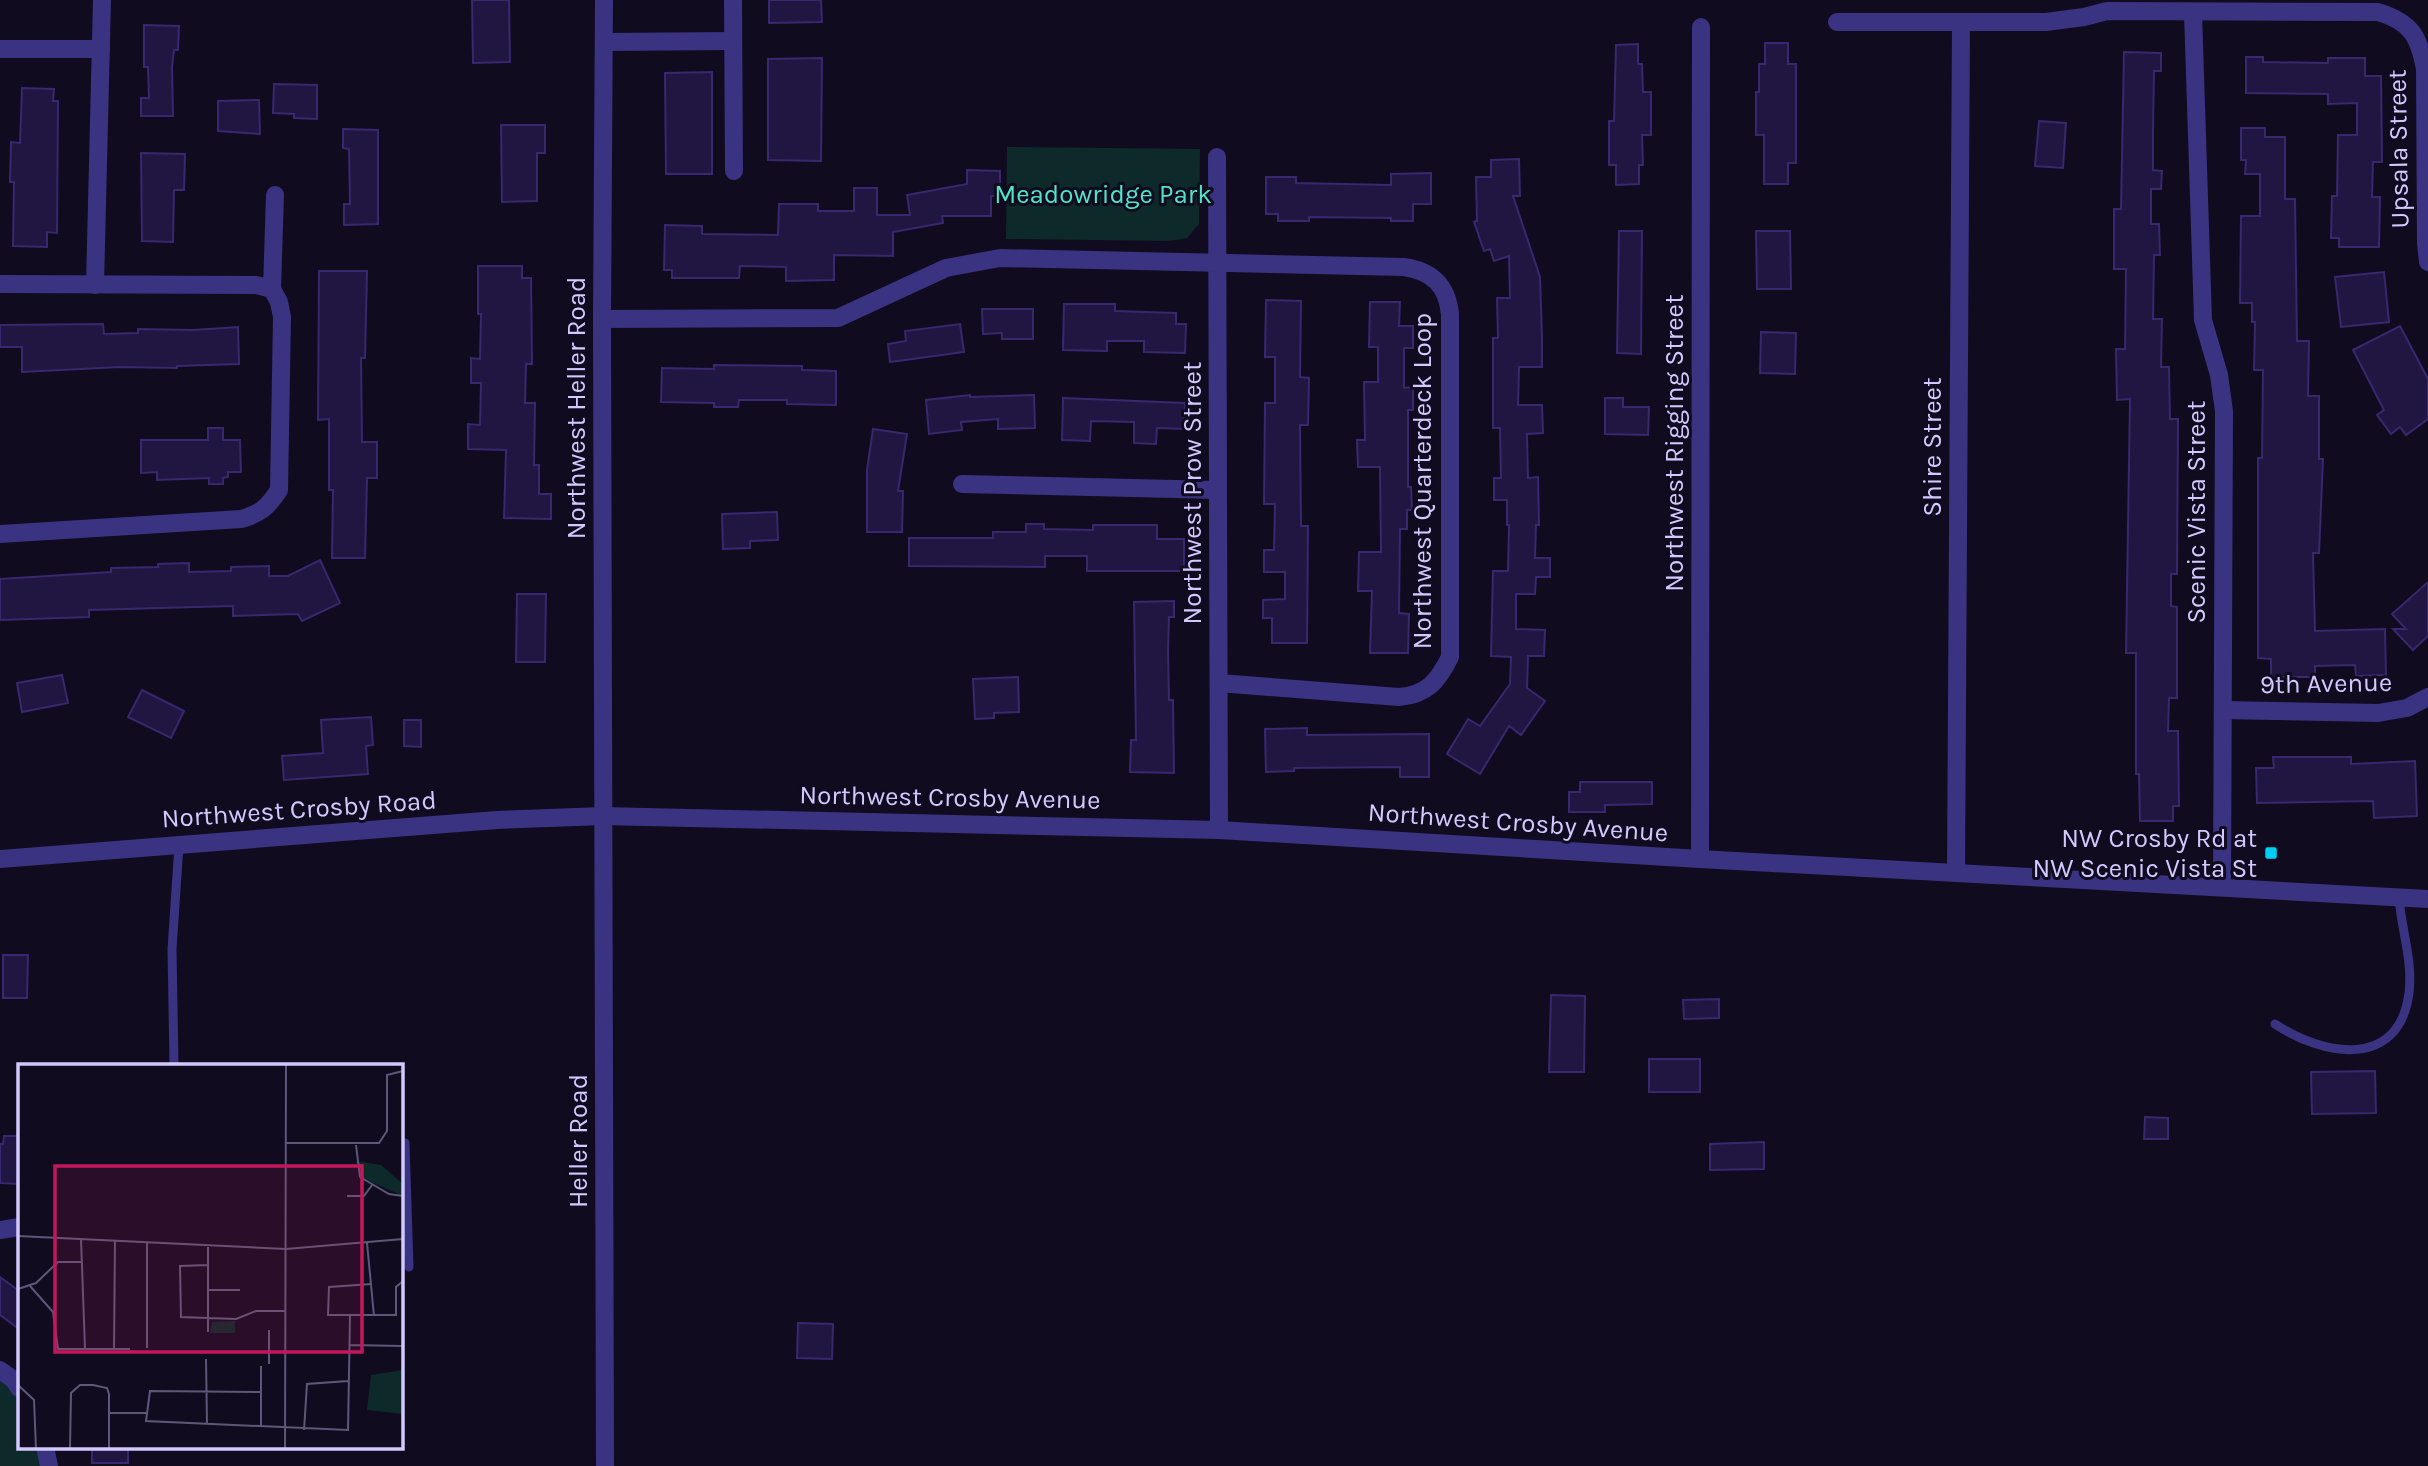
<svg xmlns="http://www.w3.org/2000/svg" width="2428" height="1466" font-family="Karla,sans-serif">
<style>
.green{fill:#0e292a}
.building{fill:#211641;stroke:#39276f;stroke-width:2}
.lines{fill:none;stroke-linecap:round;stroke-linejoin:round}
.service{stroke:#3a3381;stroke-width:9}
.minor{stroke:#3a3381;stroke-width:18}
.tertiary{stroke:#3a3381;stroke-width:18}
.poi-dot{fill:#00cff4;stroke:#100b1f;stroke-width:2.5}
.labels{text-anchor:middle;stroke-width:6;stroke-linejoin:round;paint-order:stroke}
.street-label{font-size:26px;fill:#d2c9ff;stroke:#100b1f}
.park-label{font-size:26px;fill:#4fe5c8;stroke:#100b1f}
.poi-label{font-size:26px;fill:#d2c9ff;stroke:#100b1f;text-anchor:end}
.inset-road{fill:none;stroke:#5e5779;stroke-width:2}
.view{fill:#c2185b;fill-opacity:0.15;stroke:#c2185b;stroke-width:3.5}
.inset-edge{fill:none;stroke:#d2c9ff;stroke-width:3.5}
</style>
<rect width="100%" height="100%" fill="#100b1f"/>
<!-- green -->
<g class="green">
<path d="M 1007,147 L 1200,149 L 1199,224 L 1187,238 L 1170,241 L 1006,239 Z"/>
<path d="M 0,1370 L 19,1388 L 19,1447 L 45,1447 L 49,1466 L 0,1466 Z"/>
</g>
<!-- building -->
<g class="building">
<path d="M 472,0 L 509,0 L 510,62 L 473,63 Z"/>
<path d="M 769,0 L 821,0 L 822,22 L 769,23 Z"/>
<path d="M 144,25 L 179,26 L 178,50 L 174,50 L 172,67 L 173,116 L 141,116 L 141,98 L 149,98 L 148,67 L 144,67 Z"/>
<path d="M 1765,43 L 1788,43 L 1788,64 L 1796,64 L 1796,163 L 1788,163 L 1788,184 L 1764,184 L 1764,135 L 1756,135 L 1756,92 L 1759,92 L 1759,64 L 1765,64 Z"/>
<path d="M 1638,44 L 1638,64 L 1642,64 L 1643,92 L 1651,92 L 1651,135 L 1642,135 L 1643,165 L 1639,165 L 1639,184 L 1616,185 L 1616,165 L 1609,165 L 1609,121 L 1614,121 L 1616,45 Z"/>
<path d="M 2124,52 L 2161,53 L 2161,71 L 2154,71 L 2153,130 L 2153,170 L 2162,171 L 2161,189 L 2151,189 L 2151,224 L 2159,224 L 2160,255 L 2154,255 L 2153,319 L 2162,319 L 2161,367 L 2169,367 L 2170,419 L 2178,419 L 2177,574 L 2171,574 L 2171,606 L 2177,607 L 2177,698 L 2169,698 L 2168,731 L 2178,731 L 2179,806 L 2173,806 L 2173,821 L 2140,821 L 2139,774 L 2136,774 L 2136,653 L 2126,653 L 2130,399 L 2117,400 L 2116,349 L 2125,349 L 2126,269 L 2114,269 L 2114,209 L 2121,209 Z"/>
<path d="M 2246,57 L 2263,57 L 2263,62 L 2328,63 L 2328,58 L 2365,58 L 2365,76 L 2381,76 L 2382,162 L 2373,162 L 2372,197 L 2380,197 L 2379,247 L 2339,247 L 2339,238 L 2331,238 L 2332,196 L 2337,196 L 2338,135 L 2357,135 L 2357,103 L 2328,104 L 2328,94 L 2246,93 Z"/>
<path d="M 822,58 L 821,161 L 768,160 L 768,59 Z"/>
<path d="M 712,72 L 712,174 L 666,174 L 665,73 Z"/>
<path d="M 274,84 L 317,85 L 317,119 L 294,118 L 294,114 L 273,113 Z"/>
<path d="M 22,88 L 54,89 L 53,101 L 58,101 L 57,233 L 47,232 L 47,247 L 13,246 L 14,182 L 10,182 L 11,142 L 20,143 Z"/>
<path d="M 259,100 L 260,134 L 218,131 L 218,101 Z"/>
<path d="M 2039,121 L 2066,123 L 2063,168 L 2035,166 Z"/>
<path d="M 501,125 L 545,125 L 545,153 L 537,153 L 537,201 L 502,202 Z"/>
<path d="M 2241,128 L 2265,128 L 2265,137 L 2285,137 L 2285,199 L 2295,199 L 2297,341 L 2309,341 L 2308,396 L 2319,396 L 2319,459 L 2323,459 L 2319,553 L 2313,553 L 2315,631 L 2385,629 L 2386,675 L 2356,676 L 2355,665 L 2315,666 L 2315,677 L 2271,677 L 2271,659 L 2258,658 L 2258,458 L 2262,458 L 2263,370 L 2254,370 L 2255,322 L 2252,322 L 2252,303 L 2240,303 L 2241,216 L 2260,216 L 2260,174 L 2245,174 L 2246,160 L 2241,160 Z"/>
<path d="M 343,129 L 378,130 L 378,224 L 344,225 L 344,204 L 350,204 L 349,149 L 343,148 Z"/>
<path d="M 141,153 L 185,154 L 184,190 L 174,190 L 173,242 L 142,241 Z"/>
<path d="M 1519,159 L 1520,196 L 1513,196 L 1540,277 L 1542,338 L 1542,367 L 1519,367 L 1518,405 L 1542,405 L 1543,433 L 1527,434 L 1528,478 L 1538,477 L 1539,525 L 1536,525 L 1535,558 L 1550,558 L 1550,577 L 1536,577 L 1535,594 L 1516,594 L 1516,629 L 1545,630 L 1544,656 L 1528,656 L 1527,688 L 1545,701 L 1521,735 L 1509,726 L 1480,774 L 1447,754 L 1468,719 L 1480,726 L 1510,684 L 1511,657 L 1491,656 L 1493,571 L 1508,571 L 1509,525 L 1507,525 L 1507,500 L 1494,500 L 1494,478 L 1501,478 L 1500,428 L 1493,428 L 1493,338 L 1498,338 L 1497,298 L 1510,298 L 1509,256 L 1494,261 L 1490,249 L 1484,251 L 1474,222 L 1477,221 L 1476,177 L 1491,177 L 1491,160 Z"/>
<path d="M 967,170 L 1000,171 L 1000,196 L 991,196 L 991,216 L 942,216 L 943,223 L 893,232 L 893,256 L 834,255 L 834,280 L 786,281 L 786,267 L 740,266 L 739,278 L 672,278 L 672,270 L 664,270 L 665,225 L 702,226 L 702,234 L 778,235 L 779,204 L 818,204 L 818,211 L 854,211 L 854,188 L 877,188 L 877,215 L 910,215 L 907,195 L 967,184 Z"/>
<path d="M 1431,173 L 1431,204 L 1413,204 L 1413,221 L 1391,221 L 1391,218 L 1309,217 L 1309,221 L 1278,221 L 1278,214 L 1266,214 L 1266,177 L 1296,177 L 1296,183 L 1391,185 L 1391,174 Z"/>
<path d="M 1619,231 L 1642,231 L 1641,354 L 1617,353 Z"/>
<path d="M 1756,231 L 1790,231 L 1791,289 L 1757,289 Z"/>
<path d="M 478,266 L 522,266 L 522,278 L 531,278 L 532,364 L 526,364 L 525,403 L 535,403 L 534,465 L 539,465 L 539,494 L 551,494 L 551,519 L 504,518 L 506,450 L 468,449 L 468,424 L 480,425 L 481,383 L 471,383 L 471,358 L 480,359 L 481,314 L 478,314 Z"/>
<path d="M 319,271 L 367,271 L 365,358 L 361,358 L 362,442 L 377,442 L 377,478 L 367,478 L 365,558 L 332,558 L 333,490 L 329,490 L 329,419 L 318,420 Z"/>
<path d="M 2384,272 L 2389,322 L 2341,327 L 2335,277 Z"/>
<path d="M 1266,300 L 1301,301 L 1300,377 L 1309,378 L 1308,425 L 1300,425 L 1301,526 L 1308,526 L 1307,643 L 1272,643 L 1272,618 L 1263,618 L 1263,600 L 1285,599 L 1285,572 L 1264,572 L 1264,550 L 1274,550 L 1275,504 L 1264,504 L 1265,403 L 1275,403 L 1275,357 L 1265,357 Z"/>
<path d="M 1370,302 L 1400,302 L 1399,326 L 1413,326 L 1413,348 L 1404,348 L 1404,388 L 1413,387 L 1413,410 L 1408,410 L 1408,487 L 1411,487 L 1412,510 L 1407,510 L 1407,529 L 1400,529 L 1399,613 L 1409,614 L 1408,653 L 1370,653 L 1372,591 L 1358,591 L 1359,552 L 1381,552 L 1380,467 L 1358,467 L 1357,440 L 1365,440 L 1364,382 L 1378,382 L 1378,347 L 1369,347 Z"/>
<path d="M 1064,304 L 1115,304 L 1115,311 L 1176,313 L 1176,324 L 1186,324 L 1185,353 L 1144,352 L 1144,341 L 1107,341 L 1107,351 L 1063,350 Z"/>
<path d="M 982,309 L 1033,309 L 1033,339 L 1002,339 L 1002,333 L 983,334 Z"/>
<path d="M 103,324 L 104,334 L 138,333 L 138,329 L 193,330 L 238,327 L 239,364 L 177,366 L 177,368 L 120,367 L 22,372 L 22,347 L 0,347 L 0,325 Z"/>
<path d="M 960,324 L 964,352 L 890,362 L 888,344 L 906,341 L 905,331 Z"/>
<path d="M 2400,326 L 2428,379 L 2428,419 L 2406,435 L 2400,427 L 2391,434 L 2377,415 L 2384,410 L 2353,350 Z"/>
<path d="M 1761,332 L 1796,333 L 1795,374 L 1760,373 Z"/>
<path d="M 714,365 L 802,366 L 802,370 L 836,371 L 836,405 L 787,404 L 787,400 L 739,400 L 738,407 L 714,407 L 714,403 L 661,402 L 662,368 L 714,369 Z"/>
<path d="M 970,395 L 970,397 L 1034,395 L 1035,428 L 998,429 L 998,419 L 961,422 L 962,430 L 929,434 L 926,400 Z"/>
<path d="M 1063,398 L 1185,403 L 1184,429 L 1157,428 L 1156,444 L 1134,443 L 1134,422 L 1091,421 L 1090,441 L 1062,440 Z"/>
<path d="M 1605,398 L 1623,398 L 1623,407 L 1649,407 L 1648,435 L 1605,434 Z"/>
<path d="M 208,428 L 223,428 L 223,440 L 240,440 L 241,472 L 228,472 L 228,477 L 223,478 L 223,484 L 209,484 L 209,478 L 157,480 L 157,472 L 141,473 L 141,440 L 208,440 Z"/>
<path d="M 873,429 L 907,434 L 898,491 L 903,491 L 902,532 L 867,532 L 867,470 Z"/>
<path d="M 777,512 L 778,540 L 750,541 L 750,548 L 723,549 L 722,514 Z"/>
<path d="M 1026,524 L 1044,524 L 1044,529 L 1093,530 L 1093,525 L 1157,525 L 1157,539 L 1184,539 L 1184,571 L 1087,571 L 1087,556 L 1045,556 L 1045,567 L 909,566 L 909,538 L 993,538 L 993,532 L 1026,532 Z"/>
<path d="M 320,560 L 340,603 L 302,621 L 298,614 L 233,616 L 233,606 L 89,610 L 89,617 L 0,620 L 0,579 L 111,572 L 111,568 L 158,567 L 158,564 L 189,563 L 189,572 L 231,571 L 231,567 L 269,566 L 269,576 L 288,576 Z"/>
<path d="M 2428,582 L 2428,636 L 2413,650 L 2393,629 L 2406,629 L 2392,614 Z"/>
<path d="M 517,594 L 546,594 L 545,662 L 516,662 Z"/>
<path d="M 1174,601 L 1174,617 L 1169,617 L 1168,650 L 1169,700 L 1173,700 L 1174,773 L 1130,772 L 1131,740 L 1136,740 L 1134,602 Z"/>
<path d="M 62,675 L 68,703 L 22,712 L 17,683 Z"/>
<path d="M 1018,677 L 1019,712 L 994,713 L 994,718 L 975,719 L 973,679 Z"/>
<path d="M 142,690 L 184,711 L 171,738 L 128,717 Z"/>
<path d="M 371,717 L 373,745 L 366,746 L 368,774 L 284,780 L 282,756 L 323,753 L 321,720 Z"/>
<path d="M 404,720 L 421,720 L 421,747 L 404,746 Z"/>
<path d="M 1307,728 L 1307,735 L 1429,734 L 1429,777 L 1400,777 L 1400,767 L 1294,768 L 1294,771 L 1266,772 L 1265,729 Z"/>
<path d="M 2273,757 L 2351,757 L 2351,764 L 2415,761 L 2417,816 L 2374,818 L 2373,801 L 2257,803 L 2256,768 L 2274,768 Z"/>
<path d="M 1580,782 L 1652,782 L 1652,804 L 1605,805 L 1605,812 L 1569,812 L 1569,792 L 1580,792 Z"/>
<path d="M 3,955 L 28,955 L 27,998 L 3,998 Z"/>
<path d="M 1551,995 L 1585,996 L 1584,1072 L 1549,1072 Z"/>
<path d="M 1719,999 L 1719,1018 L 1684,1019 L 1683,1000 Z"/>
<rect x="1649" y="1059" width="51" height="33"/>
<path d="M 2375,1071 L 2376,1113 L 2312,1114 L 2311,1072 Z"/>
<path d="M 2145,1117 L 2168,1118 L 2168,1139 L 2144,1139 Z"/>
<path d="M 4,1136 L 19,1136 L 19,1184 L 0,1183 L 0,1144 L 3,1144 Z"/>
<path d="M 1764,1142 L 1764,1169 L 1710,1170 L 1710,1144 Z"/>
<path d="M 0,1277 L 19,1291 L 19,1329 L 0,1315 Z"/>
<path d="M 798,1323 L 833,1324 L 832,1359 L 797,1358 Z"/>
<rect x="92" y="1447" width="36" height="16"/>
</g>
<g class="lines">
<!-- service -->
<g class="service">
<path d="M 2275,1024 C 2323,1056 2399,1070 2409,993 C 2413,960 2401,929 2399,897"/>
<path d="M 174,1065 L 172,949 L 179,845"/>
<path d="M 401,1143 L 405,1143 L 409,1267"/>
</g>
<!-- minor -->
<g class="minor">
<path d="M 733,0 L 734,171"/>
<path d="M 2193,13 L 2203,320 L 2219,375 L 2224,411 L 2222,887"/>
<path d="M 1837,22 L 2046,22 L 2084,17 L 2107,11 L 2378,12 C 2411,22 2419,36 2425,69 L 2426,243 L 2428,262"/>
<path d="M 604,42 L 733,41"/>
<path d="M 0,49 L 101,49"/>
<path d="M 1217,157 L 1219,830"/>
<path d="M 0,284 L 256,285 L 272,289 L 279,302 L 282,317 L 279,490 C 268,507 260,514 241,519 L 0,534"/>
<path d="M 95,285 L 102,0"/>
<path d="M 272,289 L 275,195"/>
<path d="M 602,319 L 838,318 L 946,268 L 1000,258 L 1404,267 C 1432,271 1447,285 1450,314 L 1450,657 C 1438,681 1427,695 1399,697 L 1219,683"/>
<path d="M 962,484 L 1217,490"/>
<path d="M 2223,710 L 2378,713 L 2407,708 L 2428,697"/>
<path d="M 1700,859 L 1701,27"/>
<path d="M 1956,873 L 1961,22"/>
<path d="M 0,1230 L 19,1227"/>
<path d="M 0,1370 L 14,1380 L 19,1388"/>
<path d="M 45,1447 L 49,1466"/>
</g>
<!-- tertiary -->
<g class="tertiary">
<path d="M 604,0 L 602,319 L 605,1466"/>
<path d="M 0,859 L 497,820 L 603,816 L 1219,830 L 1700,859 L 2428,899"/>
</g>
</g>
<!-- markers -->
<rect class="poi-dot" x="2264" y="846" width="14" height="14" rx="3.5"/>
<g class="labels">
<!-- street labels -->
<g class="street-label">
<text transform="translate(2398 149) rotate(-91)" y="9">Upsala Street</text>
<text transform="translate(576 408) rotate(-90)" y="9">Northwest Heller Road</text>
<text transform="translate(1674 443) rotate(-90)" y="9">Northwest Rigging Street</text>
<text transform="translate(1932 447) rotate(-90)" y="9">Shire Street</text>
<text transform="translate(1422 481) rotate(-90)" y="9">Northwest Quarterdeck Loop</text>
<text transform="translate(1192 493) rotate(-90)" y="9">Northwest Prow Street</text>
<text transform="translate(2196 512) rotate(-90)" y="9">Scenic Vista Street</text>
<text transform="translate(2326 683) rotate(-1)" y="9">9th Avenue</text>
<text transform="translate(950 797) rotate(1)" y="9">Northwest Crosby Avenue</text>
<text transform="translate(299 809) rotate(-4)" y="9">Northwest Crosby Road</text>
<text transform="translate(1518 822) rotate(4)" y="9">Northwest Crosby Avenue</text>
<text transform="translate(578 1141) rotate(-90)" y="9">Heller Road</text>
</g>
<!-- park labels -->
<g class="park-label">
<text x="1103" y="203">Meadowridge Park</text>
</g>
<!-- poi labels -->
<g class="poi-label">
<text x="2257" y="847">NW Crosby Rd at<tspan x="2257" dy="30">NW Scenic Vista St</tspan></text>
</g>
</g>
<!-- overview -->
<g transform="translate(18 1064)">
<rect width="385" height="385" fill="#100b1f"/>
<path d="M 338,97 L 363,101 L 385,120 L 385,132 L 342,113 ZM 217,257 L 217,269 L 192,269 L 194,258 ZM 385,306 L 385,350 L 349,346 L 353,311 Z" fill="#0e292a"/>
<path class="inset-road" d="M 267,79 L 361,79 L 369,67 L 369,11 L 385,7M 338,81 L 342,113 L 371,130 L 385,132M 329,132 L 346,132 L 354,121M 0,172 L 268,185 L 385,175M 63,175 L 67,285M 349,179 L 356,252M 190,183 L 190,268M 190,201 L 162,202 L 163,253 L 218,255 L 238,247 L 268,247M 354,220 L 311,223 L 310,251 L 378,251 L 378,223 L 385,217M 12,222 L 35,248 L 40,285 L 112,285M 0,225 L 18,219 L 40,198 L 63,198M 190,226 L 222,226M 251,266 L 251,300M 331,281 L 385,282M 129,284 L 129,179M 96,285 L 97,177M 188,295 L 189,361M 243,302 L 243,363M 0,321 L 16,336 L 18,385M 243,328 L 132,327 L 128,357 L 330,366 L 332,252M 92,349 L 129,349M 286,366 L 289,320 L 330,317M 52,385 L 53,329 L 62,321 L 75,321 L 89,324 L 91,330 L 91,385M 267,385 L 268,0"/>
<path class="view" d="M 37,102 L 344,102 L 344,288 L 37,288 Z"/>
<rect width="385" height="385" class="inset-edge"/>
</g>
</svg>
